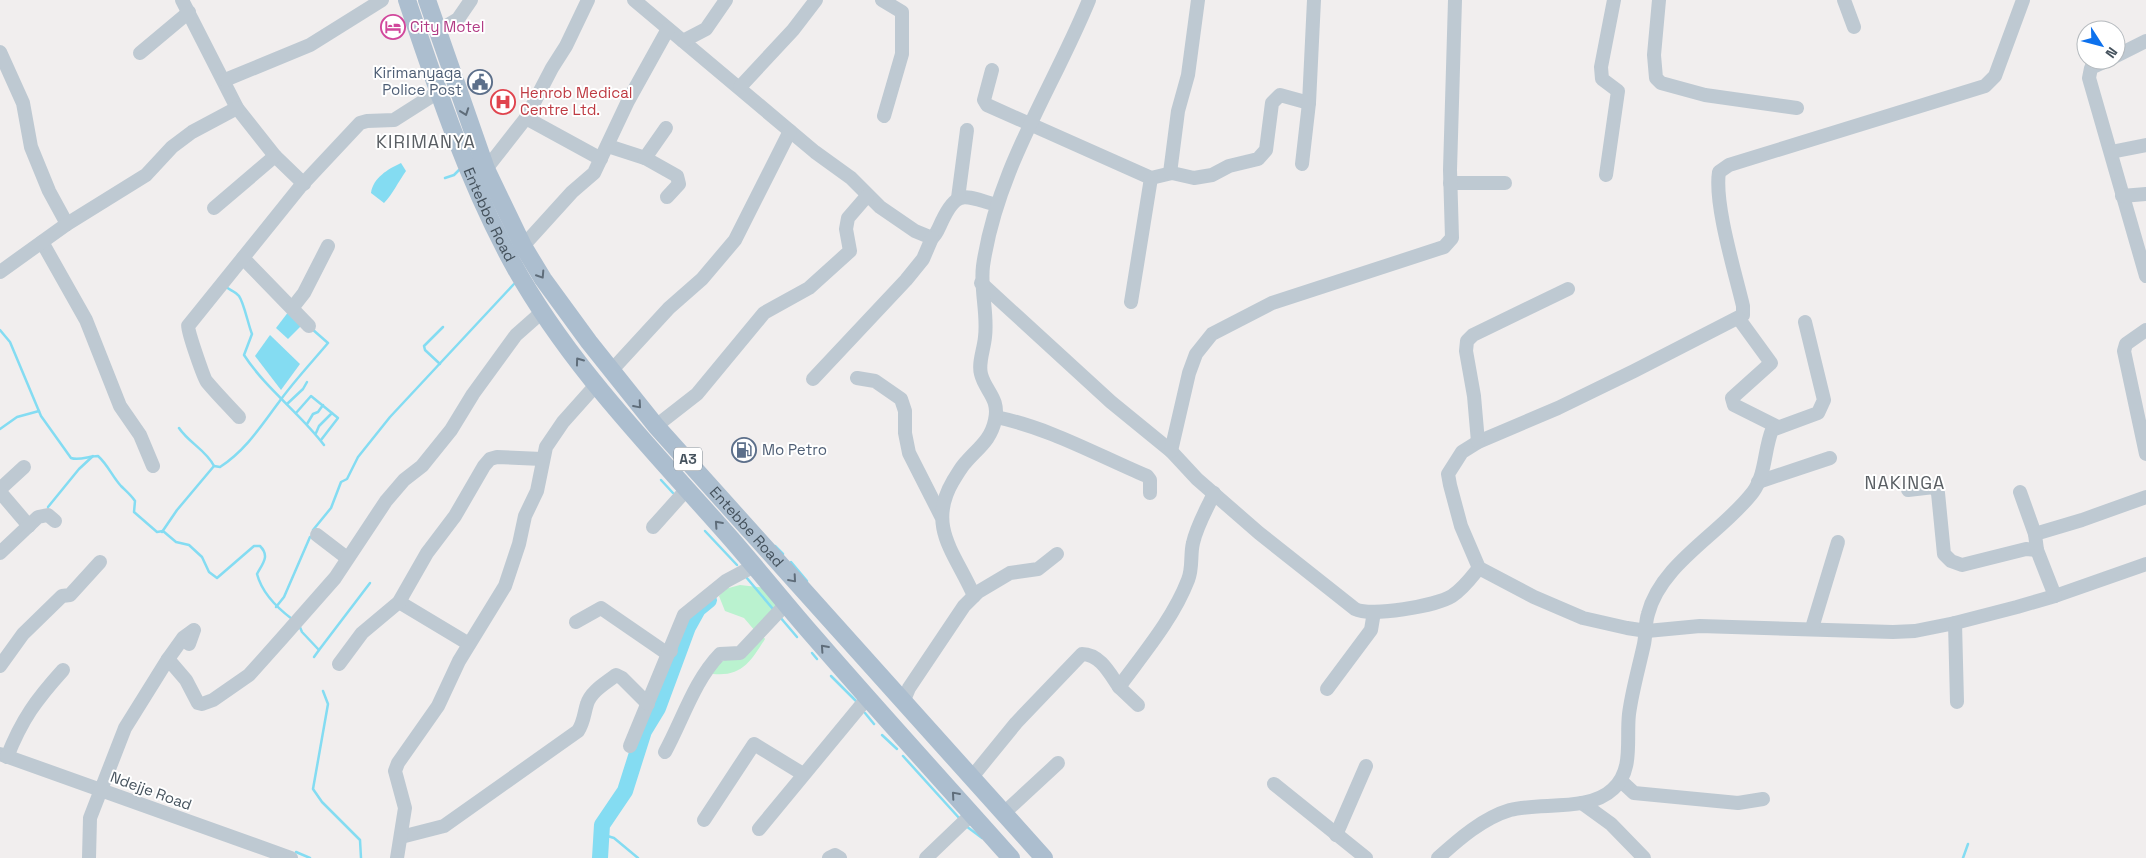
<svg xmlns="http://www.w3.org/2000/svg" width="2146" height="858" font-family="'Space Grotesk',sans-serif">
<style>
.green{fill:#baf2cf}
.water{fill:#84dcf2}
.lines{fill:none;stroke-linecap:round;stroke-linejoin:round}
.stream{stroke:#84dcf2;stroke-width:2.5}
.river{stroke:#84dcf2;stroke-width:16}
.minor{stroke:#bec9d2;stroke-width:14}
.major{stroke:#acbecf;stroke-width:18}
.oneway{stroke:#5f6d7a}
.labels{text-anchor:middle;stroke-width:4;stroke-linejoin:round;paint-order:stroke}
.shield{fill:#fff;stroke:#7d868e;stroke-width:1}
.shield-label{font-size:14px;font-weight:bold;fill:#45525d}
.hotel-label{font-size:15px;fill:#b23c85;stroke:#fff;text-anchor:start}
.service-label{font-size:15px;fill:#4e5e75;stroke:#fff;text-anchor:end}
.health-label{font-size:15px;fill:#be3a42;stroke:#fff;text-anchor:start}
.street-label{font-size:15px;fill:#45525d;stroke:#fff}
.quarter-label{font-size:18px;letter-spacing:1px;fill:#5a5f64;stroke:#fff}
</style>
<rect width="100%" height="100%" fill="#f1eeee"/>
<!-- green -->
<g class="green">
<path d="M 740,585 L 767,588 L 784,609 L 756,632 L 744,618 L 725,611 L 719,596 L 725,589 Z"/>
<path d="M 763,636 L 765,639 C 751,661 742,677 713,674 L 710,669 Z"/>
</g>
<!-- water -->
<g class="water">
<path d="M 401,163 L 406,171 C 398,182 393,194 384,203 L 371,193 C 373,178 388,169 401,163 Z"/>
<path d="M 289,311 L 302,325 L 288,339 L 276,328 Z"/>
<path d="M 270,335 L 300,364 L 281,390 L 255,356 Z"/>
</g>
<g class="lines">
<!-- stream -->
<g class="stream">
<path d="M 445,178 L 454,175 L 459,170"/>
<path d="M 226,287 C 230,290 236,292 239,296 C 244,303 248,324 252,334 L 244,355 C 266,389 300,413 324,445"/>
<path d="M 0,330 L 10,342 L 41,416 L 71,458 C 79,461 89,456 98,456 C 108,465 112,476 121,486 C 126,491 131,495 135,501 L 134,512 L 157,532 L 163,531 L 176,542 L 189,545 L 202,557 L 209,572 L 217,578 L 254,546 L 260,546 C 270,556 263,563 257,574 C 262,593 276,607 292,619"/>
<path d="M 440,364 L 425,350 L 424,346 L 443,327"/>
<path d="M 287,404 L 303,389 L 307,382"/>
<path d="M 296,413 L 311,396 L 338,418 L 321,440"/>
<path d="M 307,424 L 313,414 L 318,412 L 323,405"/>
<path d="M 0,429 L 17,417 L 39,411"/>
<path d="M 316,433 L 319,426 L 332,413"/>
<path d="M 214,466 L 220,467 C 246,450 261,426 279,402 C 294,381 312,362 328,343 L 312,329"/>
<path d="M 661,480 L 673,493"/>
<path d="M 48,507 L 79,469 L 93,456"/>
<path d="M 313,530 L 331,508 L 341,482 L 347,479 L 358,457 L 390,417 L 514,284"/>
<path d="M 705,531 L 737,565"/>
<path d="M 162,532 L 177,510 L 214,466 C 206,450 189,443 179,428"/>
<path d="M 775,546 L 783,554"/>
<path d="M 791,562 L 807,581"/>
<path d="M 746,577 L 773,609"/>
<path d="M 276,607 L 284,597 L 310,537"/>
<path d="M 780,617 L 797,637"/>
<path d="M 299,625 L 302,632 L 319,650 L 314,657"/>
<path d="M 319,650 L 370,583"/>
<path d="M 812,653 L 817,659"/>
<path d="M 831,676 L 857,702"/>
<path d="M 323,691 L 328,704 L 313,789 L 322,802 L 360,840 L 361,858"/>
<path d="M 865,713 L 874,724"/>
<path d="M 882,735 L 897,749"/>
<path d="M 903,756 L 960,819"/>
<path d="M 966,826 L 982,838"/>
<path d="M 601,834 L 614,838 L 638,858"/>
<path d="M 296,852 L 310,858"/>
<path d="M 1963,858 L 1968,844"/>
</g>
<!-- river -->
<path class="river" d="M 600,858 L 602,825 L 625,791 L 644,731 L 658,708 L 688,627 L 698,609 L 709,600"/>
<!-- minor -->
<g class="minor">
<path d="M 182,0 L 237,108 L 275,156 L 304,184"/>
<path d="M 634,0 L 815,152 L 851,178 L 880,207 L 915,231 L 932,238 C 937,234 939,227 942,221 C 958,187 966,197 997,205"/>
<path d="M 882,0 L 902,12 L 902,54 L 884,116"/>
<path d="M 1659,0 L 1654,55 L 1656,78 L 1661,83 L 1705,95 L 1797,108"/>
<path d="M 1844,0 L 1854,27"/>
<path d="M 2023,0 L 1995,76 L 1985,86 L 1729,165 L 1719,172 C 1714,204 1735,272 1743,306 L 1743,315 L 1634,371 L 1558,408 L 1478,442 L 1462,452 L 1448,474 L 1450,485 L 1461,526 L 1479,568 L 1534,597 L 1583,618 L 1627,628 L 1647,631 L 1700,626 L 1893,632 L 1915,631 L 1955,623 L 2017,607 L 2055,596 L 2146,564"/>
<path d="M 438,31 L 458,19 L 471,0"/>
<path d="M 683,41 L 706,29 L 726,0"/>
<path d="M 0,52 L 23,103 L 31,147 L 49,191 L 67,224"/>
<path d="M 140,53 L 189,12"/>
<path d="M 2116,56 L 2146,41"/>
<path d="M 2108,60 L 2091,68 L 2089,78 L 2146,276"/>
<path d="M 992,70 L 984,100 L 987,105 L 1151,178 L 1172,173 L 1194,178 L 1212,175 L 1229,166 L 1258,159 L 1266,150 L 1272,103 L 1280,95 L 1309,103"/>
<path d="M 225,80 L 310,45 L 382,0"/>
<path d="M 740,87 L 793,30 L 816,0"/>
<path d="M 526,118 L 601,159"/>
<path d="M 608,146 L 645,158 L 677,176 L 679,184 L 667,197"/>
<path d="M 2111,152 L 2146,145"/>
<path d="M 645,158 L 666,128"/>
<path d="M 1302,164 L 1309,103 L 1314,0"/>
<path d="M 486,169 L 526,118 L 552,68 L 566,46 L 588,0"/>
<path d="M 1170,173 L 1178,111 L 1188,75 L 1198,0"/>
<path d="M 1606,175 L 1618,91 L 1602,79 L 1601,67 L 1614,0"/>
<path d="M 1450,183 L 1505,183"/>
<path d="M 2122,196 L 2146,194"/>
<path d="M 958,198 L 967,130"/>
<path d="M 214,208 L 275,156"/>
<path d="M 42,242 L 86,320 L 120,406 L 140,435 L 153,466"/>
<path d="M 523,246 L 572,192 L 594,173 L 628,101 L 668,29"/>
<path d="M 243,258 L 309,326"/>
<path d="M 0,272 L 67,224 L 146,175 L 172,147 L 192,132 L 237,108"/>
<path d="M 981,283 L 1111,402 L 1171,451 L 1197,479 L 1259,533 L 1355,609 C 1371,617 1436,606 1452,596 C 1463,589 1471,578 1479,568"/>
<path d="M 1131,302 L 1151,178"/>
<path d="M 293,307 L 304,293 L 328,246"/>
<path d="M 1739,319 L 1771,363 L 1732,398 L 1734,405 L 1778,427"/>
<path d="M 2146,330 L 2126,344 L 2124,351 L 2146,454"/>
<path d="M 611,371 L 669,308 L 702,279 L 735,240 L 790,131"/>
<path d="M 857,378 L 875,381 L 901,399 L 905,411 L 905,433 L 909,453 L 941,516"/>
<path d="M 813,379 L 906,280 L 923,259 L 932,238"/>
<path d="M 239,417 C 228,405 217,394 207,382 C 204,379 187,329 188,326 L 300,187 L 360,123 L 367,121 L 394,120 L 438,92"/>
<path d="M 996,417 C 1050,428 1097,455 1147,476 L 1150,480 L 1150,493"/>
<path d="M 656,426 L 697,394 L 764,313 L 809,288 L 850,251 L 846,229 L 848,218 L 867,196"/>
<path d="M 1478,442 L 1474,396 L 1466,351 L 1467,341 L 1473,335 L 1568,289"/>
<path d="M 1171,451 L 1189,373 L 1196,354 L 1212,334 L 1272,303 L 1444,247 L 1452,238 L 1450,170 L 1455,0"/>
<path d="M 1758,482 L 1830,458"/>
<path d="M 0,489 L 24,467"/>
<path d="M 1908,490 L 1934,487 L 1938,493 L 1944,554 L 1951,561 L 1962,565 L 2026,549 L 2037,550"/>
<path d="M 0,492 L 29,526"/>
<path d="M 2020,492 L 2035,534"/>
<path d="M 653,527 L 687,489"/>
<path d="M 317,535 L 347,558"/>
<path d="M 0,553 L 38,517 L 48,515 L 55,521"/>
<path d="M 974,596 C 956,554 926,527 953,481 C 957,475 961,467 966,462 C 978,448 991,440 995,420 C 1000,398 985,391 981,374 C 978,363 984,349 985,337 C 988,313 980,290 983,266 C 997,169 1053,88 1089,0"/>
<path d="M 2055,596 L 2037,550 L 2035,534 L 2082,520 L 2146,497"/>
<path d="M 399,602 L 469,644"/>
<path d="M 576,622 L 601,608 L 665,652 L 671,651"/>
<path d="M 1955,623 L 1957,702"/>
<path d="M 1812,628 L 1838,542"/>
<path d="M 168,659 L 186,680 L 198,703 L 202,704 L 213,700 L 249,675 L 283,637 L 335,578 L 386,501 L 404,480 L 422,466 L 451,430 L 473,394 L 516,335 L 542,312"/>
<path d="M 339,664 L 362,633 L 399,602 L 427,553 L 455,516 L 484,466 L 490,459 L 497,457 L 542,459"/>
<path d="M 0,666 L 23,634 L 62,596 L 70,595 L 100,562"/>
<path d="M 1327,689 L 1371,630 L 1374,612"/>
<path d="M 904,700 L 909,688 L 964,606 L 978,592 L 1010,573 L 1038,569 L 1057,554"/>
<path d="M 1138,705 L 1119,687 C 1143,654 1173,619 1188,580 C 1193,568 1190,555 1193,543 C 1197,525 1207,509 1214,493"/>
<path d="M 630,746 L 684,615 L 726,581 L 754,566"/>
<path d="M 665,752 C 683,719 694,681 720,654 L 740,653 L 786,604"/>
<path d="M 0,754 L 291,858"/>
<path d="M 7,757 C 22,719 36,700 63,670"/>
<path d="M 972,777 L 1016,723 L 1082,654 C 1100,654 1110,674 1119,687"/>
<path d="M 1621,781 L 1634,793 L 1738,803 L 1763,799"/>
<path d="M 1274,784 L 1366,858"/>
<path d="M 1582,803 L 1611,824 L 1644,858"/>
<path d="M 1004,813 L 1058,763"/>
<path d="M 704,820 L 754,744 L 803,774"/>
<path d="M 759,829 L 868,697"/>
<path d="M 1336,835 L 1366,766"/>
<path d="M 401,837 L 444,826 L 578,731 C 584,722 584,713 587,704 C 591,691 606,683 616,675 L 622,678 L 648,704"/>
<path d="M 89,858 L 90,818 L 125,728 L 168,659 L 183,638 L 194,630 L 189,644"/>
<path d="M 397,858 L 405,808 L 395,771 L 398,763 L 438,706 L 459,661 L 505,586 L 519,544 L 525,516 L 537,491 L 546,447 L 563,422 L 596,385"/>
<path d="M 829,858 L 835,855 L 840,858"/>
<path d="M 926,858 L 972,814"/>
<path d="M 1438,858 C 1459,839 1483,818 1510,810 C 1541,802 1589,812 1613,789 C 1634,770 1626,740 1629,714 C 1632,691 1639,667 1644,644 C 1646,634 1645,623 1648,614 C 1661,563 1722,533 1753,492 C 1766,474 1764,450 1772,430 L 1818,413 L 1824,400 L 1805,322"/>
</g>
<!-- major -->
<g class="major">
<path id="s1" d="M 407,0 C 437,89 467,179 512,262 C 567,363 650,447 726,533 C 757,568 785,604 816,639 C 880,713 946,785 1011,858"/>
<path id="s2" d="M 427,0 L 486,169 L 523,246 L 543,279 L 589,342 L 656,426 L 1044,858"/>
</g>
</g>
<!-- one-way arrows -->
<defs><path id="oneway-chevron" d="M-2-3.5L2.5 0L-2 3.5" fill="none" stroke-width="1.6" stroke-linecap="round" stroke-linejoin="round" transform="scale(1.25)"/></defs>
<g class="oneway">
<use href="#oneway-chevron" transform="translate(465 112) rotate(70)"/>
<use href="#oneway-chevron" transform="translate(541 275) rotate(57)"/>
<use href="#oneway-chevron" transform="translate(579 361) rotate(-126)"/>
<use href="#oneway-chevron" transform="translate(638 405) rotate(49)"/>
<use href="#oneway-chevron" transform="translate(718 524) rotate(-132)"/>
<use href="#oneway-chevron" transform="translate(793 579) rotate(49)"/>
<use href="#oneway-chevron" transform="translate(824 648) rotate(-132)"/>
<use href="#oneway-chevron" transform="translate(955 795) rotate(-131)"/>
</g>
<!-- icons -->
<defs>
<symbol id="hotel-ring" viewBox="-11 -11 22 22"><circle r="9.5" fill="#fff" stroke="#d1479c" stroke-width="1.5"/><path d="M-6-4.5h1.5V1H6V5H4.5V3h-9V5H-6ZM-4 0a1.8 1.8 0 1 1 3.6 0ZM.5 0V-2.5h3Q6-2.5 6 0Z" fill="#d1479c"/></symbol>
<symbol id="civic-ring" viewBox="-11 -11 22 22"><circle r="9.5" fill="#fff" stroke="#5c6f8a" stroke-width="1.5"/><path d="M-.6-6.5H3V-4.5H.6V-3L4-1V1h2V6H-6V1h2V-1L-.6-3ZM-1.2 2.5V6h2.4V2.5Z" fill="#5c6f8a"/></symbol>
<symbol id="hospital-ring" viewBox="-11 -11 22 22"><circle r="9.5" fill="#fff" stroke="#e0444e" stroke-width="1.5"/><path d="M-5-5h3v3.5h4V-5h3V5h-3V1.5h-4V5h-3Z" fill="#e0444e"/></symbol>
<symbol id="fuel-ring" viewBox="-11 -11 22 22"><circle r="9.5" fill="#fff" stroke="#5c6f8a" stroke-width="1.5"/><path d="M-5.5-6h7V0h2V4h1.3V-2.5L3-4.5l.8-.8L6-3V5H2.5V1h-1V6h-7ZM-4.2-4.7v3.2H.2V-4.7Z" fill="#5c6f8a"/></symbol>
</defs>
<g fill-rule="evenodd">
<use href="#hotel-ring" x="379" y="13" width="28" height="28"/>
<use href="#civic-ring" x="466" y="68" width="28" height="28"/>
<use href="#hospital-ring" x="489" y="88" width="28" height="28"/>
<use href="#fuel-ring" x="730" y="436" width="28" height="28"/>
</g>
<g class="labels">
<!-- shield labels -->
<rect class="shield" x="674" y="447.5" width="28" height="23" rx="4"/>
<g class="shield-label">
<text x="688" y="464">A3</text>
</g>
<!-- hotel labels -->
<g class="hotel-label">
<text x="410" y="32">City Motel</text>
</g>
<!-- service labels -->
<g class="service-label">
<text x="462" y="78">Kirimanyaga<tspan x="462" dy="17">Police Post</tspan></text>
<text x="762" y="455" text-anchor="start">Mo Petro</text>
</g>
<!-- health labels -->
<g class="health-label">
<text x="520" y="98">Henrob Medical<tspan x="520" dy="17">Centre Ltd.</tspan></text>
</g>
<!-- street labels -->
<g class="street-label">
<text dy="5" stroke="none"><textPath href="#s1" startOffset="230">Entebbe Road</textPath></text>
<text dy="5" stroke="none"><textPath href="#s2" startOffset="624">Entebbe Road</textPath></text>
<text transform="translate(151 791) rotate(20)" y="5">Ndejje Road</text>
</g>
<!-- quarter labels -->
<g class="quarter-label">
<text x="426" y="148">KIRIMANYA</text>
<text x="1905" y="489">NAKINGA</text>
</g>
</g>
<!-- north arrow -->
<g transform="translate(2101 45) rotate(126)"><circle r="24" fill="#ffffff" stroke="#b5babe"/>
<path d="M0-4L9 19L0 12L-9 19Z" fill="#0d71ed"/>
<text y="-8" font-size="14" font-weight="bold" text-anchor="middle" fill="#45525d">N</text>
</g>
</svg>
